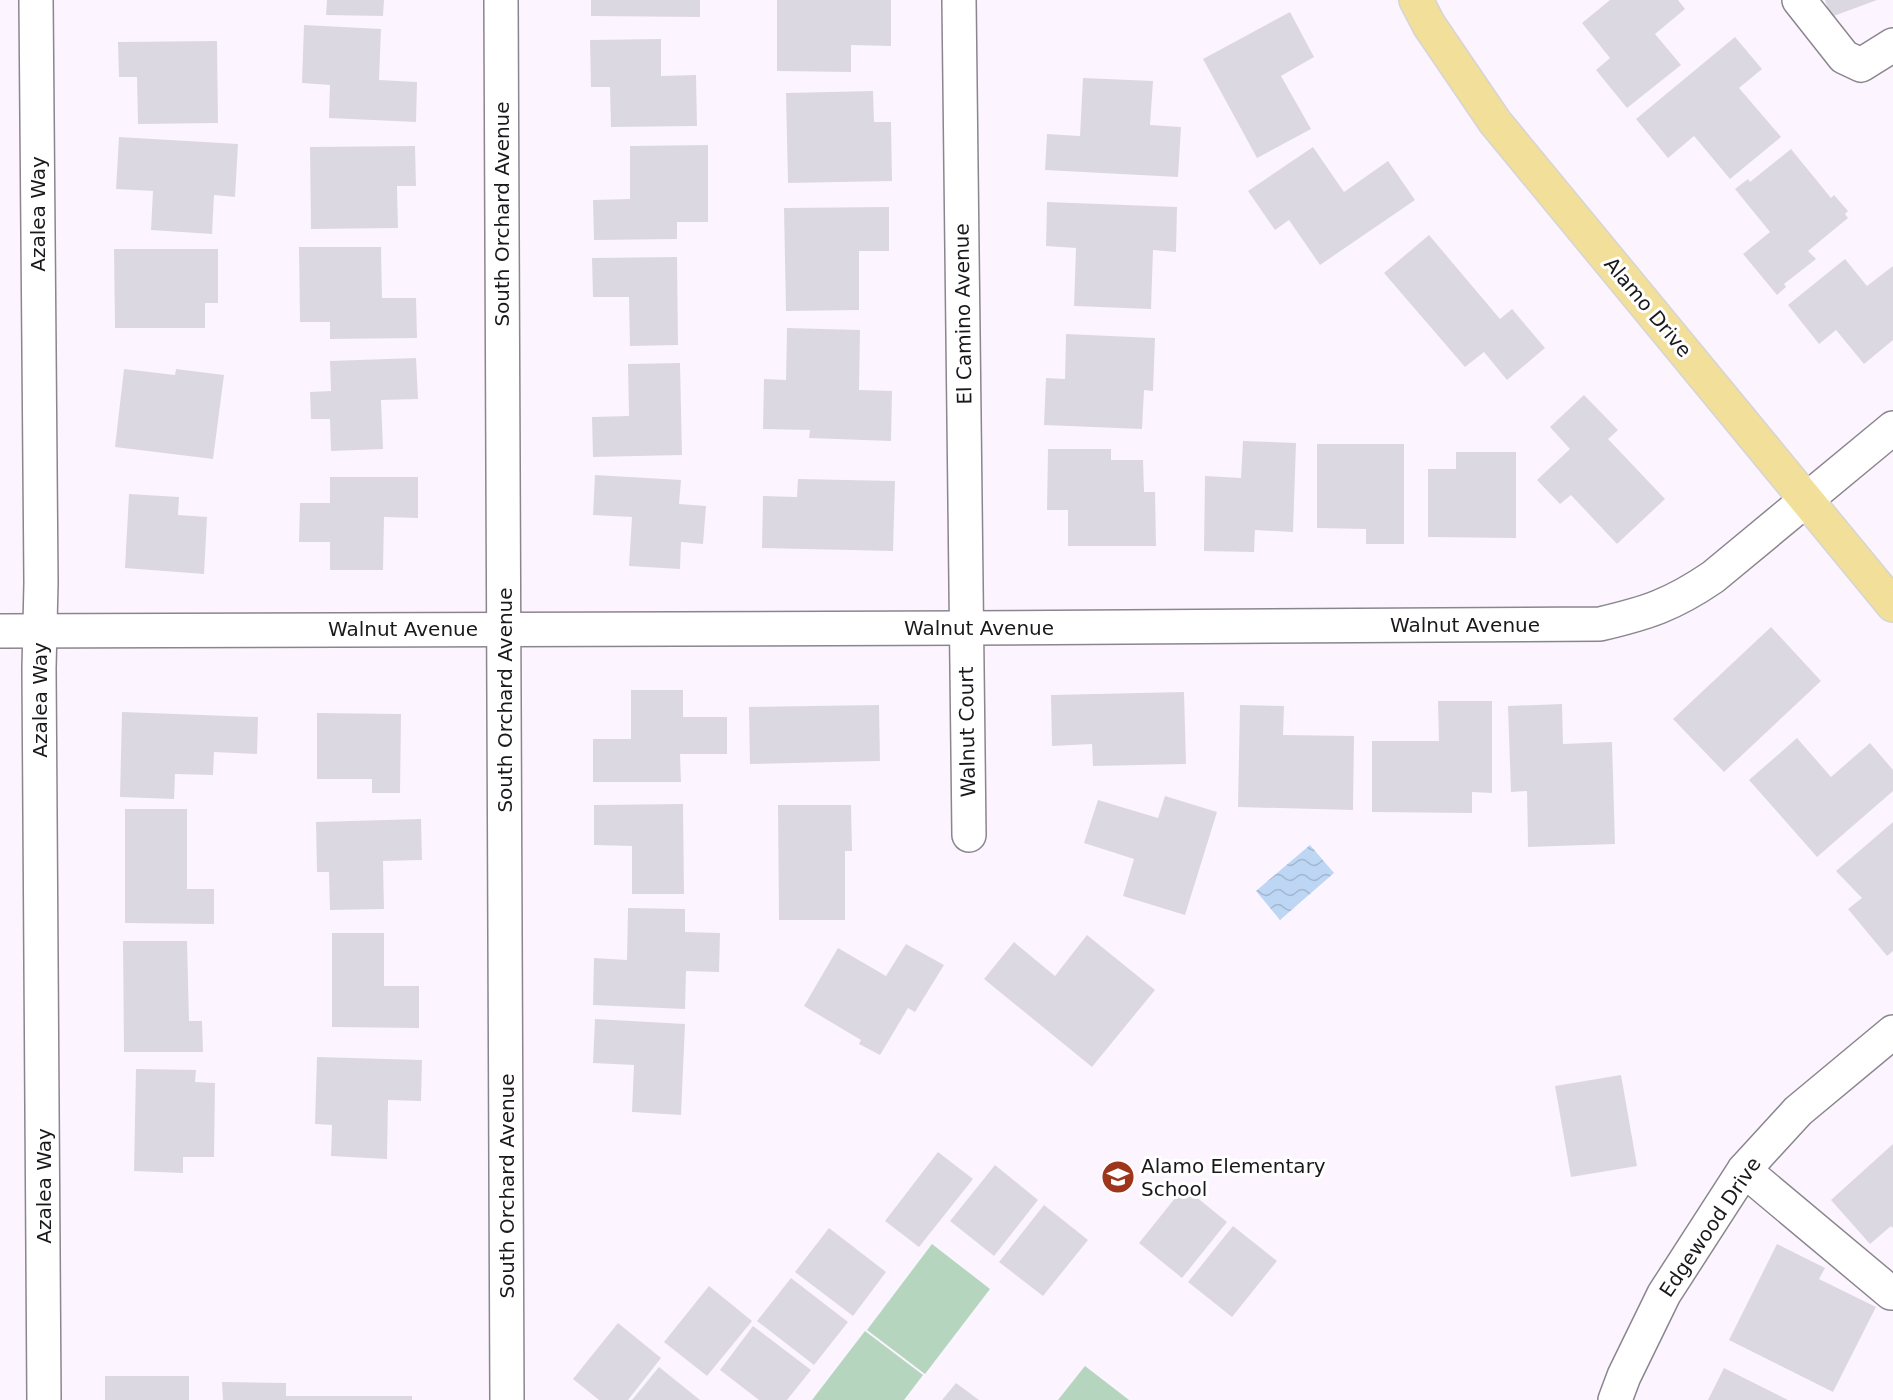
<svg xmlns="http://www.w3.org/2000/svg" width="1893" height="1400" font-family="'DejaVu Sans',sans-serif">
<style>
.grass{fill:#b5d5bf}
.water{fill:url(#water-waves)}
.building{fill:#dcd8e1}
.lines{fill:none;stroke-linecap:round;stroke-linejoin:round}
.minor-casing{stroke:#8b858e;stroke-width:36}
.major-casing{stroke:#d6d5d6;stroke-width:36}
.minor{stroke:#fff;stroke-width:33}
.major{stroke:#f1df9a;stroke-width:33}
.labels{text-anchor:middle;stroke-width:6;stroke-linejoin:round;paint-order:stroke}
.street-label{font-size:20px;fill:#1a181b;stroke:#fff}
.poi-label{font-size:20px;fill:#1a181b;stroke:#fff;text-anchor:start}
</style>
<defs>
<pattern id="water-waves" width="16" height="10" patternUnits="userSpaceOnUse" patternTransform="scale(1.5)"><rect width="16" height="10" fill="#bdd6f3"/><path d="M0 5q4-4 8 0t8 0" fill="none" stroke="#a2b7d0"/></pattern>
</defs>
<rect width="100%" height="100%" fill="#fcf5ff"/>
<!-- grass -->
<g class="grass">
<path d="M 932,1244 L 990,1289 L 925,1374 L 867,1330 Z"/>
<path d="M 865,1331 L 923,1375 L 904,1400 L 812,1400 Z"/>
<path d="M 1085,1366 L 1129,1400 L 1058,1400 Z"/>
</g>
<!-- water -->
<path class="water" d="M 1310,845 L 1334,873 L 1280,920 L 1256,891 Z"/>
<!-- building -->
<g class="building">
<path d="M 327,0 L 384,0 L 383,16 L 326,15 Z"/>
<path d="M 591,0 L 700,0 L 700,17 L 591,16 Z"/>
<path d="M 777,0 L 891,0 L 891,46 L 851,45 L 851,72 L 777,71 Z"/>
<path d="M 1610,0 L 1678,0 L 1685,9 L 1655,34 L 1681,65 L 1627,108 L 1596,70 L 1610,58 L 1582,23 Z"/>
<path d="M 1825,0 L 1877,0 L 1831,17 Z"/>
<path d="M 1290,12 L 1314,57 L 1281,76 L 1311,129 L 1257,158 L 1203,59 Z"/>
<path d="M 304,25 L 381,29 L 379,80 L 417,82 L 416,122 L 329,118 L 330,85 L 302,83 Z"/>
<path d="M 1735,37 L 1762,69 L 1739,88 L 1781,137 L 1730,179 L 1694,136 L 1668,158 L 1636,119 Z"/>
<path d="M 661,39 L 661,76 L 696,75 L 697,126 L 611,127 L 610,87 L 591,87 L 590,40 Z"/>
<path d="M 217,41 L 218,123 L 138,124 L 137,77 L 119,77 L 118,42 Z"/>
<path d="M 1083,78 L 1153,81 L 1150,125 L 1181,127 L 1178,177 L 1045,170 L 1047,134 L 1080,136 Z"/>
<path d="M 873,91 L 874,122 L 891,122 L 892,181 L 788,183 L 786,93 Z"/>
<path d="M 119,137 L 238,144 L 235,197 L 214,195 L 212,234 L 151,230 L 153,191 L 116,189 Z"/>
<path d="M 708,145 L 708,222 L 677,222 L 677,239 L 594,240 L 593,200 L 630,199 L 630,146 Z"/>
<path d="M 415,146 L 416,186 L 397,186 L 398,228 L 311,229 L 310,147 Z"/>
<path d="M 1313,147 L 1344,192 L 1388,161 L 1415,200 L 1320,265 L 1289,220 L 1275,230 L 1248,191 Z"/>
<path d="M 1791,149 L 1831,198 L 1834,195 L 1848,211 L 1845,214 L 1848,218 L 1808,251 L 1816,259 L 1784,284 L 1786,287 L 1777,295 L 1743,254 L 1770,232 L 1735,189 L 1748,179 L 1750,182 Z"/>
<path d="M 1047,202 L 1177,207 L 1176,252 L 1153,250 L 1151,309 L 1074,306 L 1076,248 L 1046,246 Z"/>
<path d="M 889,207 L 889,251 L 859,251 L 859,310 L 786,311 L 784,208 Z"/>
<path d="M 1429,235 L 1500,319 L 1512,309 L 1545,348 L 1507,380 L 1484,352 L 1465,367 L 1384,273 Z"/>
<path d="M 299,247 L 381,247 L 382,298 L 416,298 L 417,338 L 330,339 L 330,322 L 300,322 Z"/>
<path d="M 114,249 L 218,249 L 218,303 L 205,303 L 205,328 L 115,328 Z"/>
<path d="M 677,257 L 678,345 L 630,346 L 629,297 L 593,297 L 592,258 Z"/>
<path d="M 1845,259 L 1867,286 L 1893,266 L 1893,340 L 1864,364 L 1836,330 L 1819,344 L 1788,305 Z"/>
<path d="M 787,328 L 860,330 L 859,390 L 892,391 L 891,441 L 809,438 L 810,430 L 763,429 L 764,379 L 786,380 Z"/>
<path d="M 1066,334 L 1155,338 L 1153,391 L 1144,390 L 1142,429 L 1044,425 L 1046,378 L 1065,379 Z"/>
<path d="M 416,358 L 418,399 L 381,400 L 383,449 L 331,451 L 330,419 L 311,419 L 310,392 L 331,391 L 330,361 Z"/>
<path d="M 680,363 L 682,455 L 593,457 L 592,417 L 629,416 L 628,364 Z"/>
<path d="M 124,369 L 175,375 L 176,369 L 224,375 L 213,459 L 115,447 Z"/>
<path d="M 1584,395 L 1618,430 L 1608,439 L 1665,499 L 1617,544 L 1571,495 L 1560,504 L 1537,480 L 1570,449 L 1550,427 Z"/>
<path d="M 1243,441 L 1296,443 L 1293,532 L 1255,530 L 1254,552 L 1204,551 L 1205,476 L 1241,478 Z"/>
<path d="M 1317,444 L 1404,444 L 1404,544 L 1366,544 L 1366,529 L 1317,528 Z"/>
<path d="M 1048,449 L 1111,449 L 1111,460 L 1143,460 L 1144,492 L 1155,492 L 1156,546 L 1068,546 L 1068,510 L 1047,510 Z"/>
<path d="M 1456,452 L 1516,452 L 1516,538 L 1428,537 L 1428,469 L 1456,469 Z"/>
<path d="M 595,475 L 681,480 L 679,504 L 706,506 L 703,544 L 681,542 L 680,569 L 629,566 L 632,517 L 593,515 Z"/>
<path d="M 330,477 L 418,477 L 418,518 L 384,517 L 383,570 L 330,570 L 330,542 L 299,542 L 300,503 L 330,503 Z"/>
<path d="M 798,479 L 895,481 L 893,551 L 762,548 L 763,496 L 797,497 Z"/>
<path d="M 129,494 L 179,497 L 178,515 L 207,517 L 204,574 L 125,568 Z"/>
<path d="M 1771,627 L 1821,681 L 1724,772 L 1673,719 Z"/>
<path d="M 631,690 L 683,690 L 683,717 L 727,717 L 727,754 L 680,754 L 681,782 L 593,782 L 593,739 L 631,739 Z"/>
<path d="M 1184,692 L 1186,764 L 1093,766 L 1092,744 L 1052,746 L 1051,695 Z"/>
<path d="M 1438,701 L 1492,701 L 1492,793 L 1472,792 L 1472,813 L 1372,812 L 1372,741 L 1439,741 Z"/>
<path d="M 1562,704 L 1563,744 L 1612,742 L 1615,844 L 1528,847 L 1527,791 L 1511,792 L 1508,706 Z"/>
<path d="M 879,705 L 880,761 L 750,764 L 749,707 Z"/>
<path d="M 1240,705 L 1284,706 L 1283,735 L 1354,736 L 1353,810 L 1238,807 Z"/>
<path d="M 122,712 L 258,717 L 257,754 L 214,752 L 213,775 L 175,774 L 174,799 L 120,797 Z"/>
<path d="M 317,713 L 401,714 L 400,793 L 372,793 L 372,779 L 317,779 Z"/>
<path d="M 1797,738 L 1831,777 L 1870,743 L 1893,770 L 1893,791 L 1817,857 L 1749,780 Z"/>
<path d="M 1165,796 L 1217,812 L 1185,915 L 1123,896 L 1134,859 L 1084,843 L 1098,800 L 1158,818 Z"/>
<path d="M 683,804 L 684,894 L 632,894 L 632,846 L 594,845 L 594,805 Z"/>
<path d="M 778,805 L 851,805 L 852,851 L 845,851 L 845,920 L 779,920 Z"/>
<path d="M 125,809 L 187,809 L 187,889 L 214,889 L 214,924 L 125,923 Z"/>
<path d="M 421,819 L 422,860 L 383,861 L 384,909 L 330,910 L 329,872 L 317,872 L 316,822 Z"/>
<path d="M 1893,822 L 1893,951 L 1887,956 L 1848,909 L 1862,898 L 1836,871 Z"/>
<path d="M 628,908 L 685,909 L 685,932 L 720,933 L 719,972 L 686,971 L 685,1009 L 593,1005 L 594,958 L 627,960 Z"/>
<path d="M 332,933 L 384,933 L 384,986 L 419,986 L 419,1028 L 332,1027 Z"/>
<path d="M 1087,935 L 1155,990 L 1092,1067 L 984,979 L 1014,942 L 1055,976 Z"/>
<path d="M 123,941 L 187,941 L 189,1021 L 202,1021 L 203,1052 L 124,1052 Z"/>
<path d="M 906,944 L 944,965 L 915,1012 L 908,1008 L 880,1055 L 859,1044 L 861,1040 L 804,1006 L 838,948 L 886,976 Z"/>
<path d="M 595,1019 L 685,1024 L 681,1115 L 632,1112 L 634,1065 L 593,1063 Z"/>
<path d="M 317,1057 L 422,1060 L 421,1101 L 388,1100 L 387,1159 L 331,1156 L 332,1125 L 315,1124 Z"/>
<path d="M 136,1069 L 196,1070 L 195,1082 L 215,1083 L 214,1157 L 183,1157 L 183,1173 L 134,1171 Z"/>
<path d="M 1621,1075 L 1637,1166 L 1571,1177 L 1555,1086 Z"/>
<path d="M 1893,1144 L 1893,1228 L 1891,1226 L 1870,1244 L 1831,1200 Z"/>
<path d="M 938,1152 L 973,1179 L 919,1247 L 885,1221 Z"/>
<path d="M 995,1165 L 1038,1200 L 994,1256 L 950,1221 Z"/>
<path d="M 1184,1187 L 1227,1222 L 1182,1278 L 1139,1243 Z"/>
<path d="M 1044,1205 L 1088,1240 L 1043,1296 L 999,1262 Z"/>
<path d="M 1233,1226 L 1277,1261 L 1232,1317 L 1188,1282 Z"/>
<path d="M 829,1228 L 886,1272 L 853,1316 L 795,1272 Z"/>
<path d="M 1777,1244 L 1825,1268 L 1819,1279 L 1876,1307 L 1833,1392 L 1729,1340 Z"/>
<path d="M 791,1278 L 848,1322 L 814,1365 L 757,1321 Z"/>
<path d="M 709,1286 L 752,1321 L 707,1376 L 664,1342 Z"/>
<path d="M 618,1323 L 661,1358 L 628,1400 L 599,1400 L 573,1379 Z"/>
<path d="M 753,1326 L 811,1370 L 787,1400 L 759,1400 L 720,1370 Z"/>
<path d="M 659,1367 L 700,1400 L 632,1400 Z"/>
<path d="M 1724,1368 L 1788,1400 L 1708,1400 Z"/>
<rect x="105" y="1376" width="84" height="24"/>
<path d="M 222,1382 L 286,1383 L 286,1396 L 412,1396 L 412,1400 L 223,1400 Z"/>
<path d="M 956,1383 L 979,1400 L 942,1400 Z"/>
</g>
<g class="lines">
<defs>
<g id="minor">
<path d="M 36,0 L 41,583 L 39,668 L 44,1400"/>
<path d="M 501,0 L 507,1400"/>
<path d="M 959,0 L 969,835"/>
<path d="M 1799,0 L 1844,57 L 1861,65 L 1893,45"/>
<path d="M 0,631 L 966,628 L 1600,624 C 1647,613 1672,605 1713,577 L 1893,428"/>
<path d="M 1744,1170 L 1891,1293"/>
<path d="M 1615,1400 L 1624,1376 L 1664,1294 L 1744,1170 L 1798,1111 L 1893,1032"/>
</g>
<path id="major" d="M 1416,0 L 1429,25 L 1495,122 L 1893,605"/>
</defs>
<!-- minor casing -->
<use href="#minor" class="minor-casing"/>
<!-- major casing -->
<use href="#major" class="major-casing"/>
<!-- minor -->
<use href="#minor" class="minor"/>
<!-- major -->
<use href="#major" class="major"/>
</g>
<!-- icons -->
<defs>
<symbol id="school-disc" viewBox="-11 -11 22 22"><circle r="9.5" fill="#9e351d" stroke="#fff"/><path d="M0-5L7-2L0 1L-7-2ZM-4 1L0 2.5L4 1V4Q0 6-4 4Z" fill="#fff"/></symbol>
</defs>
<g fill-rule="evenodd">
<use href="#school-disc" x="1099" y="1158" width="38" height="38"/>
</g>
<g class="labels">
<!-- street labels -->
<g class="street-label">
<text transform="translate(38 214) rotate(-90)" y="7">Azalea Way</text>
<text transform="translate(502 214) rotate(-90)" y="7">South Orchard Avenue</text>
<text transform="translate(1648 307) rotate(50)" y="7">Alamo Drive</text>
<text transform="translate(963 314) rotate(-91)" y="7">El Camino Avenue</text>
<text x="1465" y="632">Walnut Avenue</text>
<text x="979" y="635">Walnut Avenue</text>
<text x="403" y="636">Walnut Avenue</text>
<text transform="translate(40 700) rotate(-90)" y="7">Azalea Way</text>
<text transform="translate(505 700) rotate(-90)" y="7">South Orchard Avenue</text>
<text transform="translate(967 732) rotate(-91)" y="7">Walnut Court</text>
<text transform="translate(44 1186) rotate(-90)" y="7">Azalea Way</text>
<text transform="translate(507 1186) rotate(-90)" y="7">South Orchard Avenue</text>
<text transform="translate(1710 1227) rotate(-56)" y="7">Edgewood Drive</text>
</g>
<!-- poi labels -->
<g class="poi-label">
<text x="1141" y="1173">Alamo Elementary<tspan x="1141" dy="23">School</tspan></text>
</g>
</g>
</svg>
